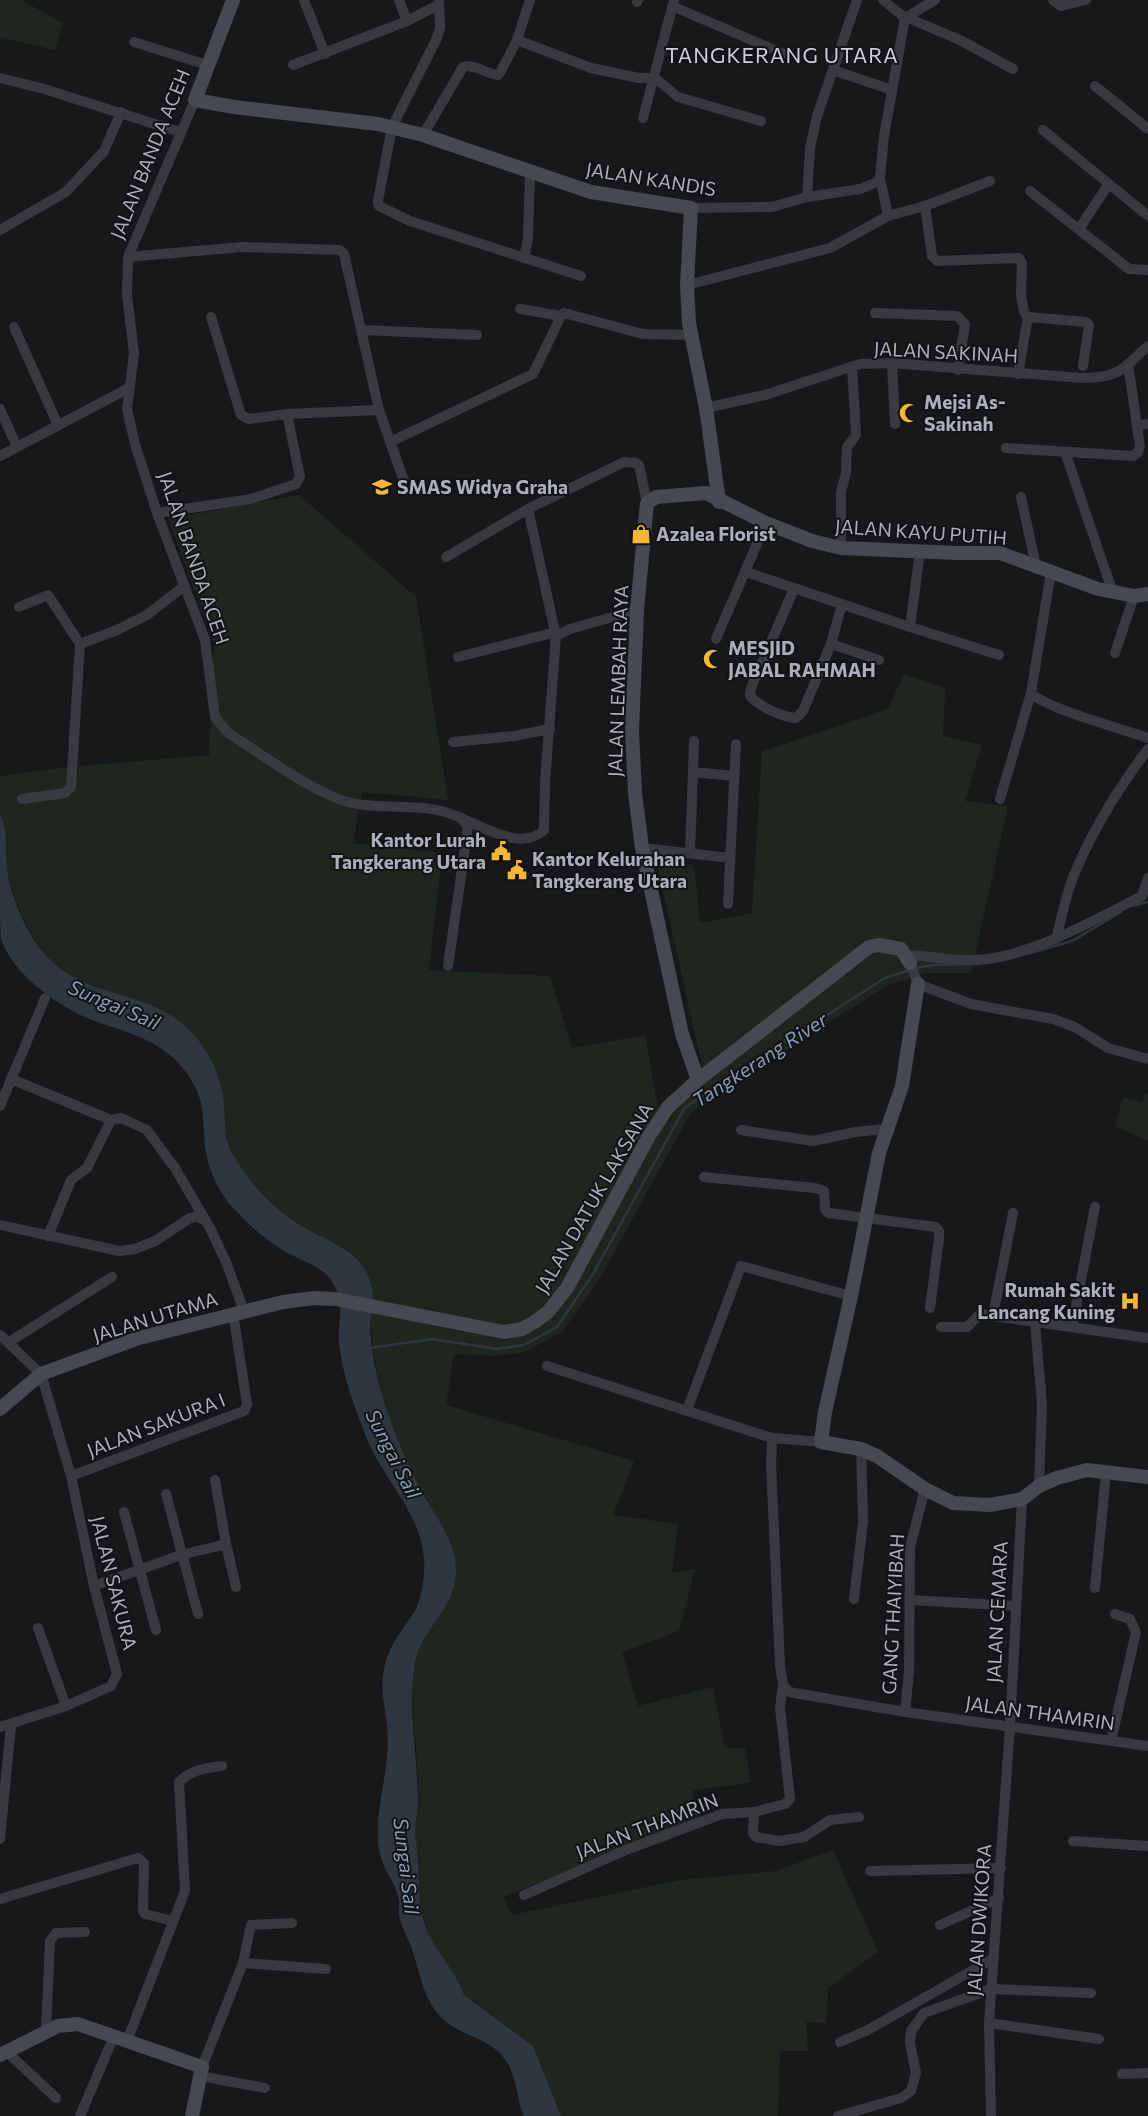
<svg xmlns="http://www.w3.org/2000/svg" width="1148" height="2116" font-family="Commissioner,sans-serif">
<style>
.green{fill:#1e261f}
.water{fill:#2e373f}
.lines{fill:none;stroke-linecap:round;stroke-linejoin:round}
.stream{stroke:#2e373f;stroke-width:2.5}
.street{stroke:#393a40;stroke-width:10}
.secondary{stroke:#474950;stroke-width:14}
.labels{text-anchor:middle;stroke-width:4;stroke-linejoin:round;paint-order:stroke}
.street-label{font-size:19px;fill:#abafba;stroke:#131316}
.poi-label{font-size:19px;font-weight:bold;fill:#abafba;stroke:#131316;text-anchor:start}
.water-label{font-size:20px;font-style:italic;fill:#829db5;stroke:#131316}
.quarter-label{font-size:21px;letter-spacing:1px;fill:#ccced6;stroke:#131316}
</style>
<rect width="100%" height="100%" fill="#18181b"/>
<!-- green -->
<g class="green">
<path d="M 0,0 L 21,0 L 63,23 L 55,50 L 0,37 Z"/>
<path d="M 299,495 L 416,597 L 448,800 L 362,792 L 353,843 L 442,853 L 429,970 L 550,976 L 572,1048 L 645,1035 L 658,1108 L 703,1070 L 656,860 L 694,865 L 700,923 L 752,913 L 762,752 L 888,709 L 904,674 L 945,688 L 943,736 L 982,745 L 965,801 L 1008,806 L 971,973 L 925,973 L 888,985 L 712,1097 L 690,1114 L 600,1278 L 562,1332 L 527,1351 L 497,1356 L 454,1354 L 446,1405 L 634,1461 L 613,1515 L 678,1524 L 672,1573 L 695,1569 L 679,1631 L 622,1652 L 638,1706 L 713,1687 L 725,1748 L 745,1748 L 751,1782 L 692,1791 L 698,1819 L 503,1897 L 512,1915 L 680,1880 L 776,1871 L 833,1850 L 878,1952 L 828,1988 L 826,2024 L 806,2022 L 808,2051 L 780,2051 L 778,2116 L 561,2116 L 533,2046 L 464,1995 C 455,1971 435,1954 426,1926 C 417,1902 420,1880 418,1855 C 417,1845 414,1836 415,1826 C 415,1819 418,1812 418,1805 C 420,1759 409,1714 414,1668 C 419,1631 456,1610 456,1570 C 455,1541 436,1517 422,1492 C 411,1474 401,1453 394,1433 C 383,1403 375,1368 371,1335 C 368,1316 378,1297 369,1279 C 356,1249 328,1243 303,1227 C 286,1217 272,1204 259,1190 C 247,1177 233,1159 228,1141 C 219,1105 226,1079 202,1045 C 174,1006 139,1002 97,989 C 55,977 31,941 17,903 C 13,892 8,880 6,868 C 5,856 8,844 6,832 C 6,825 1,819 0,812 C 0,801 0,787 0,776 L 68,767 L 209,755 L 214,643 L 168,519 Z"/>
<path d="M 1145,1093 L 1148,1094 L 1148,1141 L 1115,1126 L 1123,1097 L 1142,1102 Z"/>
</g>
<!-- water -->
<path class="water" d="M 0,815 C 10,832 4,850 7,869 C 11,897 25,930 43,952 C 83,1000 140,987 184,1025 C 207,1045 221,1074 224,1104 C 225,1118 224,1133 229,1146 C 233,1156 241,1167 247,1176 C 261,1195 279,1211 298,1224 C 325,1241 362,1249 371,1284 C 376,1301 369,1316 370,1333 C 375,1386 395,1439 419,1486 C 432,1513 455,1537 456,1568 C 457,1609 422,1627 415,1663 C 407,1709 418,1757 418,1803 C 418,1813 415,1822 415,1831 C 415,1840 418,1850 418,1859 C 419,1883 418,1905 426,1928 C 436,1953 456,1971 464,1995 L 533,2046 L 561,2116 L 524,2116 C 515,2097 518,2075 504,2058 C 489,2038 464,2037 445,2021 C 424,2002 421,1978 413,1952 C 409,1940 402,1928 399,1916 C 398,1911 400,1905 399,1900 C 396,1882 382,1869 379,1850 C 373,1809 392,1768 387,1726 C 385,1705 379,1687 385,1664 C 390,1645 400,1633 411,1617 C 420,1605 423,1588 424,1573 C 428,1519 386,1485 367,1439 C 355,1409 342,1375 339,1342 C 337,1323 345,1308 336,1289 C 324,1263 302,1263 281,1249 C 266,1240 251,1227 239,1214 C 220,1196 208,1171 205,1146 C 202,1114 206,1100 186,1072 C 164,1042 133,1034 100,1023 C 64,1011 14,977 1,939 C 0,928 0,912 0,900 C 0,872 0,843 0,815 Z"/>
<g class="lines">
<!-- stream -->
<g class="stream">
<path d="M 1133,906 L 1148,902"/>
<path d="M 1027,954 L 1072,941 L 1121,912"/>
<path d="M 916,968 L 934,965 L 977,964"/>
<path d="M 370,1348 L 432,1339 L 497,1349 L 524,1345 L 557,1327 L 593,1274 L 684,1109 L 708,1091 L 885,978 L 910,970"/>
</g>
<!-- street -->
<g class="street">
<path d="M 304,0 L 325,54"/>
<path d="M 399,0 L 407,21"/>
<path d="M 439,0 L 440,28 L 436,40 L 392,127 L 378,201 L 379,206 L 410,221 L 581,276"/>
<path d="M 883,0 L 905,18"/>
<path d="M 1053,0 L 1061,6 L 1086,0"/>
<path d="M 637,2 L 638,0"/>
<path d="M 672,6 L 784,54"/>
<path d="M 908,18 L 960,40 L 1013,69"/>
<path d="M 517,40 L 591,68 L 639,78 L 655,78 L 678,97 L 761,121"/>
<path d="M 134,42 L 207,65"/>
<path d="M 293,65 L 407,21 L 438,5"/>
<path d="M 833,70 L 892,90"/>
<path d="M 0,78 L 41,88 L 180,132"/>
<path d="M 1095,86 L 1148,129"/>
<path d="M 195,100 L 128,257 L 127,295 L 134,353 L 127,409 L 135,444 L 157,513 L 205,640 L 215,717 L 228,733 C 263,755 298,782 336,798 C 368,812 412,802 445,812 C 473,819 518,855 544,830 L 545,782 L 556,636 L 570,629 L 637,610"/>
<path d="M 643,118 L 674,0"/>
<path d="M 1043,130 L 1148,216"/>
<path d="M 423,135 L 463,67 C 474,63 486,74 498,75 L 501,71 L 517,40 L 530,0"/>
<path d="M 880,178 L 888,216 L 925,206 L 990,181"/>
<path d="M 1030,191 L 1129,269 L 1148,270"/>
<path d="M 807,197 L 810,148 L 817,116 L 857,0"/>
<path d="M 925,206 L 932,256 L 937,261 L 1019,258 L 1022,263 L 1021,295 L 1024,312 L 1028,317 L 1086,322 L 1089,325 L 1083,366"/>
<path d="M 691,208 L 772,207 L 807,197 L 860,189 L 877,182 L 880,178 L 884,136 L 905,18 L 935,0"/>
<path d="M 1079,229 L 1108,185"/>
<path d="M 0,230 L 66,192 L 104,151 L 121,112"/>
<path d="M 128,257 L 242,247 L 340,250 L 344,254 L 379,410 L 405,484"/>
<path d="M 524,258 L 528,238 L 530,171"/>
<path d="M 687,285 L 830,248 L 888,216"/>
<path d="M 520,309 L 561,316"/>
<path d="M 875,313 L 957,316 L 965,324 L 958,370"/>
<path d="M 211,317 L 241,415 L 249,419 L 287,414 L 379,410"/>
<path d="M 14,327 L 58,425"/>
<path d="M 362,330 L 477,335"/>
<path d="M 892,363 L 895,424"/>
<path d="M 1018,374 L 1028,317"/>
<path d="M 706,408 L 765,395 L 860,364 L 892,363 L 1083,378 C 1121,377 1121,370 1148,346"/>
<path d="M 0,409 L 17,447"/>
<path d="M 1138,425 L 1148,424"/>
<path d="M 390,442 L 533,374 L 561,316 L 564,313 L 643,334 L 692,335"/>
<path d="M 1006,448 L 1133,456 L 1138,452 L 1140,446 L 1128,364"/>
<path d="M 1065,452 L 1113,593"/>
<path d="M 0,456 L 129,388"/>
<path d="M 1021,497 L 1036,566"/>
<path d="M 528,509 L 556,636"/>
<path d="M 157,513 L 251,499 L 296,484 L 300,477 L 287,414"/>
<path d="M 841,548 L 841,492 L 846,473 L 847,447 L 856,435 L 852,366"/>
<path d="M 446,557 L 528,509 L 624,462 L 636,463 L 639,465 L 647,503"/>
<path d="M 746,572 L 910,627 L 920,552"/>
<path d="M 1051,572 L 1031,693 C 1047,709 1123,729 1148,738"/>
<path d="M 794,589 L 751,688 L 750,696 C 760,707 782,717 796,718 L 803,711 L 831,644 L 842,604"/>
<path d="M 19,607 L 48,595 L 80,644 L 71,787 L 65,793 L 22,799"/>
<path d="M 910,627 L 999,655"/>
<path d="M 716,639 L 766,523"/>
<path d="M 80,644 L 117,630 L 147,615 L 184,586"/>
<path d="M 831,644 L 879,660"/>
<path d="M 1115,653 L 1134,596"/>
<path d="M 458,657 L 556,632"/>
<path d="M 453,742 L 514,736 L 550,729"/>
<path d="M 693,772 L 734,776"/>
<path d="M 1000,799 L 1031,693"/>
<path d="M 642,848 L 730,858"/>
<path d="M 690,853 L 694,741"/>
<path d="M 728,904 L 736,744"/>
<path d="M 1056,939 C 1061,920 1065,899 1072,880 C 1091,832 1117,790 1148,749"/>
<path d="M 906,955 C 928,956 950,960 971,960 C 1023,961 1096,919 1142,896 L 1148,878"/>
<path d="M 910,963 L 918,984 L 971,1004 L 1053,1019 L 1075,1027 L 1108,1048 L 1148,1059"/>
<path d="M 448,966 L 468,827 L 461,818"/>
<path d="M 11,1079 L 111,1120"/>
<path d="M 0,1106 L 45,998"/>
<path d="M 741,1130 L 813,1141 L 855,1132 L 886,1129"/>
<path d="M 704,1177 L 815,1188 L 824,1191 L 825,1209 L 828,1213 L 936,1227 L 939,1231 L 939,1239 L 930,1308"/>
<path d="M 0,1225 L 119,1251 L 135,1249 L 155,1241 L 190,1218 L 197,1217 L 205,1220"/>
<path d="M 48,1236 L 71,1180 L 87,1168 L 111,1120 L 121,1118 L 147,1130 L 175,1168 L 210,1228 L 226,1262 L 244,1311"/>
<path d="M 993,1315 L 1013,1213"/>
<path d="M 1035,1323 L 1042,1404 L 1039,1486"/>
<path d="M 941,1327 L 967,1327 L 980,1314 L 1148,1338"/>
<path d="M 1072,1327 L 1095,1207"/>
<path d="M 0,1335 L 41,1374 L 71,1476 L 94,1586 L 117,1674 L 111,1686 L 66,1706 L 0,1727"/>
<path d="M 9,1342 L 112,1277"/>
<path d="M 547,1366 L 772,1438 L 821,1442"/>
<path d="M 687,1410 L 741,1266 L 851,1296"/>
<path d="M 772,1438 L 771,1464 L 780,1665 L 783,1685 L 789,1692 L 905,1712 L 1148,1746"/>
<path d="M 71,1476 L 244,1411 L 247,1404 L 233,1313"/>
<path d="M 215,1480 L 226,1544"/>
<path d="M 166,1494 L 198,1614"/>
<path d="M 124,1512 L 156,1630"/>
<path d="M 94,1586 L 181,1555 L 226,1544 L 236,1587"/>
<path d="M 1095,1588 L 1106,1473"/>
<path d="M 854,1599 L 863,1522 L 861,1449"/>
<path d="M 911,1600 L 1016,1606"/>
<path d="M 38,1628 L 66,1706"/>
<path d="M 905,1712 L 909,1672 L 910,1547 L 925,1489"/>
<path d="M 1111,1741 L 1136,1632 L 1130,1619 L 1115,1614"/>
<path d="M 754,1812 L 753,1833 L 756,1837 L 779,1841 L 804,1837 L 830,1820 L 859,1817"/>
<path d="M 0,1839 L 11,1725"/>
<path d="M 1073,1841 L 1148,1846"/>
<path d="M 870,1871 L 1001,1868"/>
<path d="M 524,1895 L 626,1850 L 722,1814 L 754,1812 L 785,1804 L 790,1799 L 780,1708 L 783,1685"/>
<path d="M 0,1899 L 138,1858 L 144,1863 L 143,1911 L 145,1914 L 173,1921"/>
<path d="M 940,1925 L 999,1898"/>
<path d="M 243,1963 L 326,1969"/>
<path d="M 989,2023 L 1099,2039"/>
<path d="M 46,2031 L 50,1941 L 56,1933 L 85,1932"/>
<path d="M 127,2041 L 185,1891 L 179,1782 C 191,1770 205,1768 222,1766"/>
<path d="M 840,2042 L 866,2031 L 994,1958"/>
<path d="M 7,2052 L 56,2098"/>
<path d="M 202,2067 L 243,1963 L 251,1925 L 292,1923"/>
<path d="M 1122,2074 L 1148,2073"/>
<path d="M 200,2076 L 265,2088"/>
<path d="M 80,2116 L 114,2036"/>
<path d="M 838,2116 L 901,2098 L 911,2091 L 916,2073 L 910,2043 L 911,2031 L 924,2013 L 991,1989 L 1091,1993"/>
<path d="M 991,2116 L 989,2023 L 1010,1726 L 1022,1499"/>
</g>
<!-- secondary -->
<g class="secondary">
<path d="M 233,0 L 195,100 L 234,107 L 378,124 L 423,135 L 591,192 L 691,208 L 687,285 L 689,323 L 706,408 L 719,502"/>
<path d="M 918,984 L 902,1086 L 879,1153 L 851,1296 L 825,1412 L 821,1442 L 861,1449 L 877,1456 L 925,1489 L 953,1503 L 990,1505 L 1022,1499 L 1039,1486 L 1057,1478 L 1087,1470 L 1148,1477"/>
<path d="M 698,1080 L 682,1034 L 642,848 L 635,793 L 632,731 L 637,610 L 647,503 L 656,497 L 706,493 L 766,523 L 812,541 L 841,548 L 957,553 L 1000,553 L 1098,589 L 1134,596 L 1148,594"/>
<path d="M 0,1409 L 41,1374 L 139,1338 L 283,1302 L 314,1298 L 335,1299 L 504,1332 L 522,1329 L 536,1321 L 548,1312 L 567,1288 L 649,1136 L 668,1107 L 698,1080 L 869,947 L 879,945 L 901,949 L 910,963"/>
<path d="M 0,2055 L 58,2026 L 78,2024 L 202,2067 L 192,2116"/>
</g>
</g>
<!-- icons -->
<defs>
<symbol id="mosque-bare" viewBox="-9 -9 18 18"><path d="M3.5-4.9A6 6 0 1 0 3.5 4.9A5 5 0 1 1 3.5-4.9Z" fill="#f4b637" stroke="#131316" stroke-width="2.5" paint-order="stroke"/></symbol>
<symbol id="school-bare" viewBox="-9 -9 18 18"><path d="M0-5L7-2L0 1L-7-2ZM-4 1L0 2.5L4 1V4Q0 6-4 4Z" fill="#f4b637" stroke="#131316" stroke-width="2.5" paint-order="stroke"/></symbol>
<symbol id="shop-bare" viewBox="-9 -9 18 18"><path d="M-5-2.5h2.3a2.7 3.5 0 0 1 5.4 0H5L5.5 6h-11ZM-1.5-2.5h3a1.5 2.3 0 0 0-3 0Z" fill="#f4b637" stroke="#131316" stroke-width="2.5" paint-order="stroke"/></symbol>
<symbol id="civic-bare" viewBox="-9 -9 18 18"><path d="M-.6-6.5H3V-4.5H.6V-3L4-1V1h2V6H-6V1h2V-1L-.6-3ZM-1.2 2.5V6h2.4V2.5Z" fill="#f4b637" stroke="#131316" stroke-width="2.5" paint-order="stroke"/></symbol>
<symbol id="hospital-bare" viewBox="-9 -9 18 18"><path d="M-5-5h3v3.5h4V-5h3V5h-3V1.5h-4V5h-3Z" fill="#f4b637" stroke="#131316" stroke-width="2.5" paint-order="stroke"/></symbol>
</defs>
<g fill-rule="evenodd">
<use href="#mosque-bare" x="895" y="399" width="28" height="28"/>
<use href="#school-bare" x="368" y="473" width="28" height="28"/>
<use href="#shop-bare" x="627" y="520" width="28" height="28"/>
<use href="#mosque-bare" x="699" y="645" width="28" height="28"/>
<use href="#civic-bare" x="487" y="837" width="28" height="28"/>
<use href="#civic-bare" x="503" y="856" width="28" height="28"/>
<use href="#hospital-bare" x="1116" y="1287" width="28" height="28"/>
</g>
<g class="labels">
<!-- street labels -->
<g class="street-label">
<text transform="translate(150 154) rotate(-68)" y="7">JALAN BANDA ACEH</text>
<text transform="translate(651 179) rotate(9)" y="7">JALAN KANDIS</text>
<text transform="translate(946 352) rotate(3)" y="7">JALAN SAKINAH</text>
<text transform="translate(921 532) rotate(4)" y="7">JALAN KAYU PUTIH</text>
<text transform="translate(194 558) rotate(71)" y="7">JALAN BANDA ACEH</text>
<text transform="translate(618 681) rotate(-88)" y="7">JALAN LEMBAH RAYA</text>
<text transform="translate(594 1198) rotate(-60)" y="7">JALAN DATUK LAKSANA</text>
<text transform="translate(155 1317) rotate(-17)" y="7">JALAN UTAMA</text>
<text transform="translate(156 1425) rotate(-21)" y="7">JALAN SAKURA I</text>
<text transform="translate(114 1583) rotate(76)" y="7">JALAN SAKURA</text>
<text transform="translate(997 1612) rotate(-87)" y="7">JALAN CEMARA</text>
<text transform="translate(893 1614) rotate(-87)" y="7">GANG THAIYIBAH</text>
<text transform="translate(1040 1713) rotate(8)" y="7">JALAN THAMRIN</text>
<text transform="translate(647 1826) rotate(-21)" y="7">JALAN THAMRIN</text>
<text transform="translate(979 1920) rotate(-86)" y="7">JALAN DWIKORA</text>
</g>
<!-- poi labels -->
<g class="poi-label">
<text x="924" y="409">Mejsi As-<tspan x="924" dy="22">Sakinah</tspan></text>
<text x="397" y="494">SMAS Widya Graha</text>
<text x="656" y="541">Azalea Florist</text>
<text x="728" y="655">MESJID<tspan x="728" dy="22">JABAL RAHMAH</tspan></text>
<text x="486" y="847" text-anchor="end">Kantor Lurah<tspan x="486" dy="22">Tangkerang Utara</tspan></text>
<text x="532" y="866">Kantor Kelurahan<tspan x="532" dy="22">Tangkerang Utara</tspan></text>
<text x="1115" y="1297" text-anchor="end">Rumah Sakit<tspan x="1115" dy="22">Lancang Kuning</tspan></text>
</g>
<!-- water labels -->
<g class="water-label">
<text transform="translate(114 1005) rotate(23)" y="7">Sungai Sail</text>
<text transform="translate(760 1060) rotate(-33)" y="7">Tangkerang River</text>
<text transform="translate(393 1454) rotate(63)" y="7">Sungai Sail</text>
<text transform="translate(406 1866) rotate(83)" y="7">Sungai Sail</text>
</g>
<!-- quarter labels -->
<g class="quarter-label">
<text x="782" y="63">TANGKERANG UTARA</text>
</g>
</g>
</svg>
